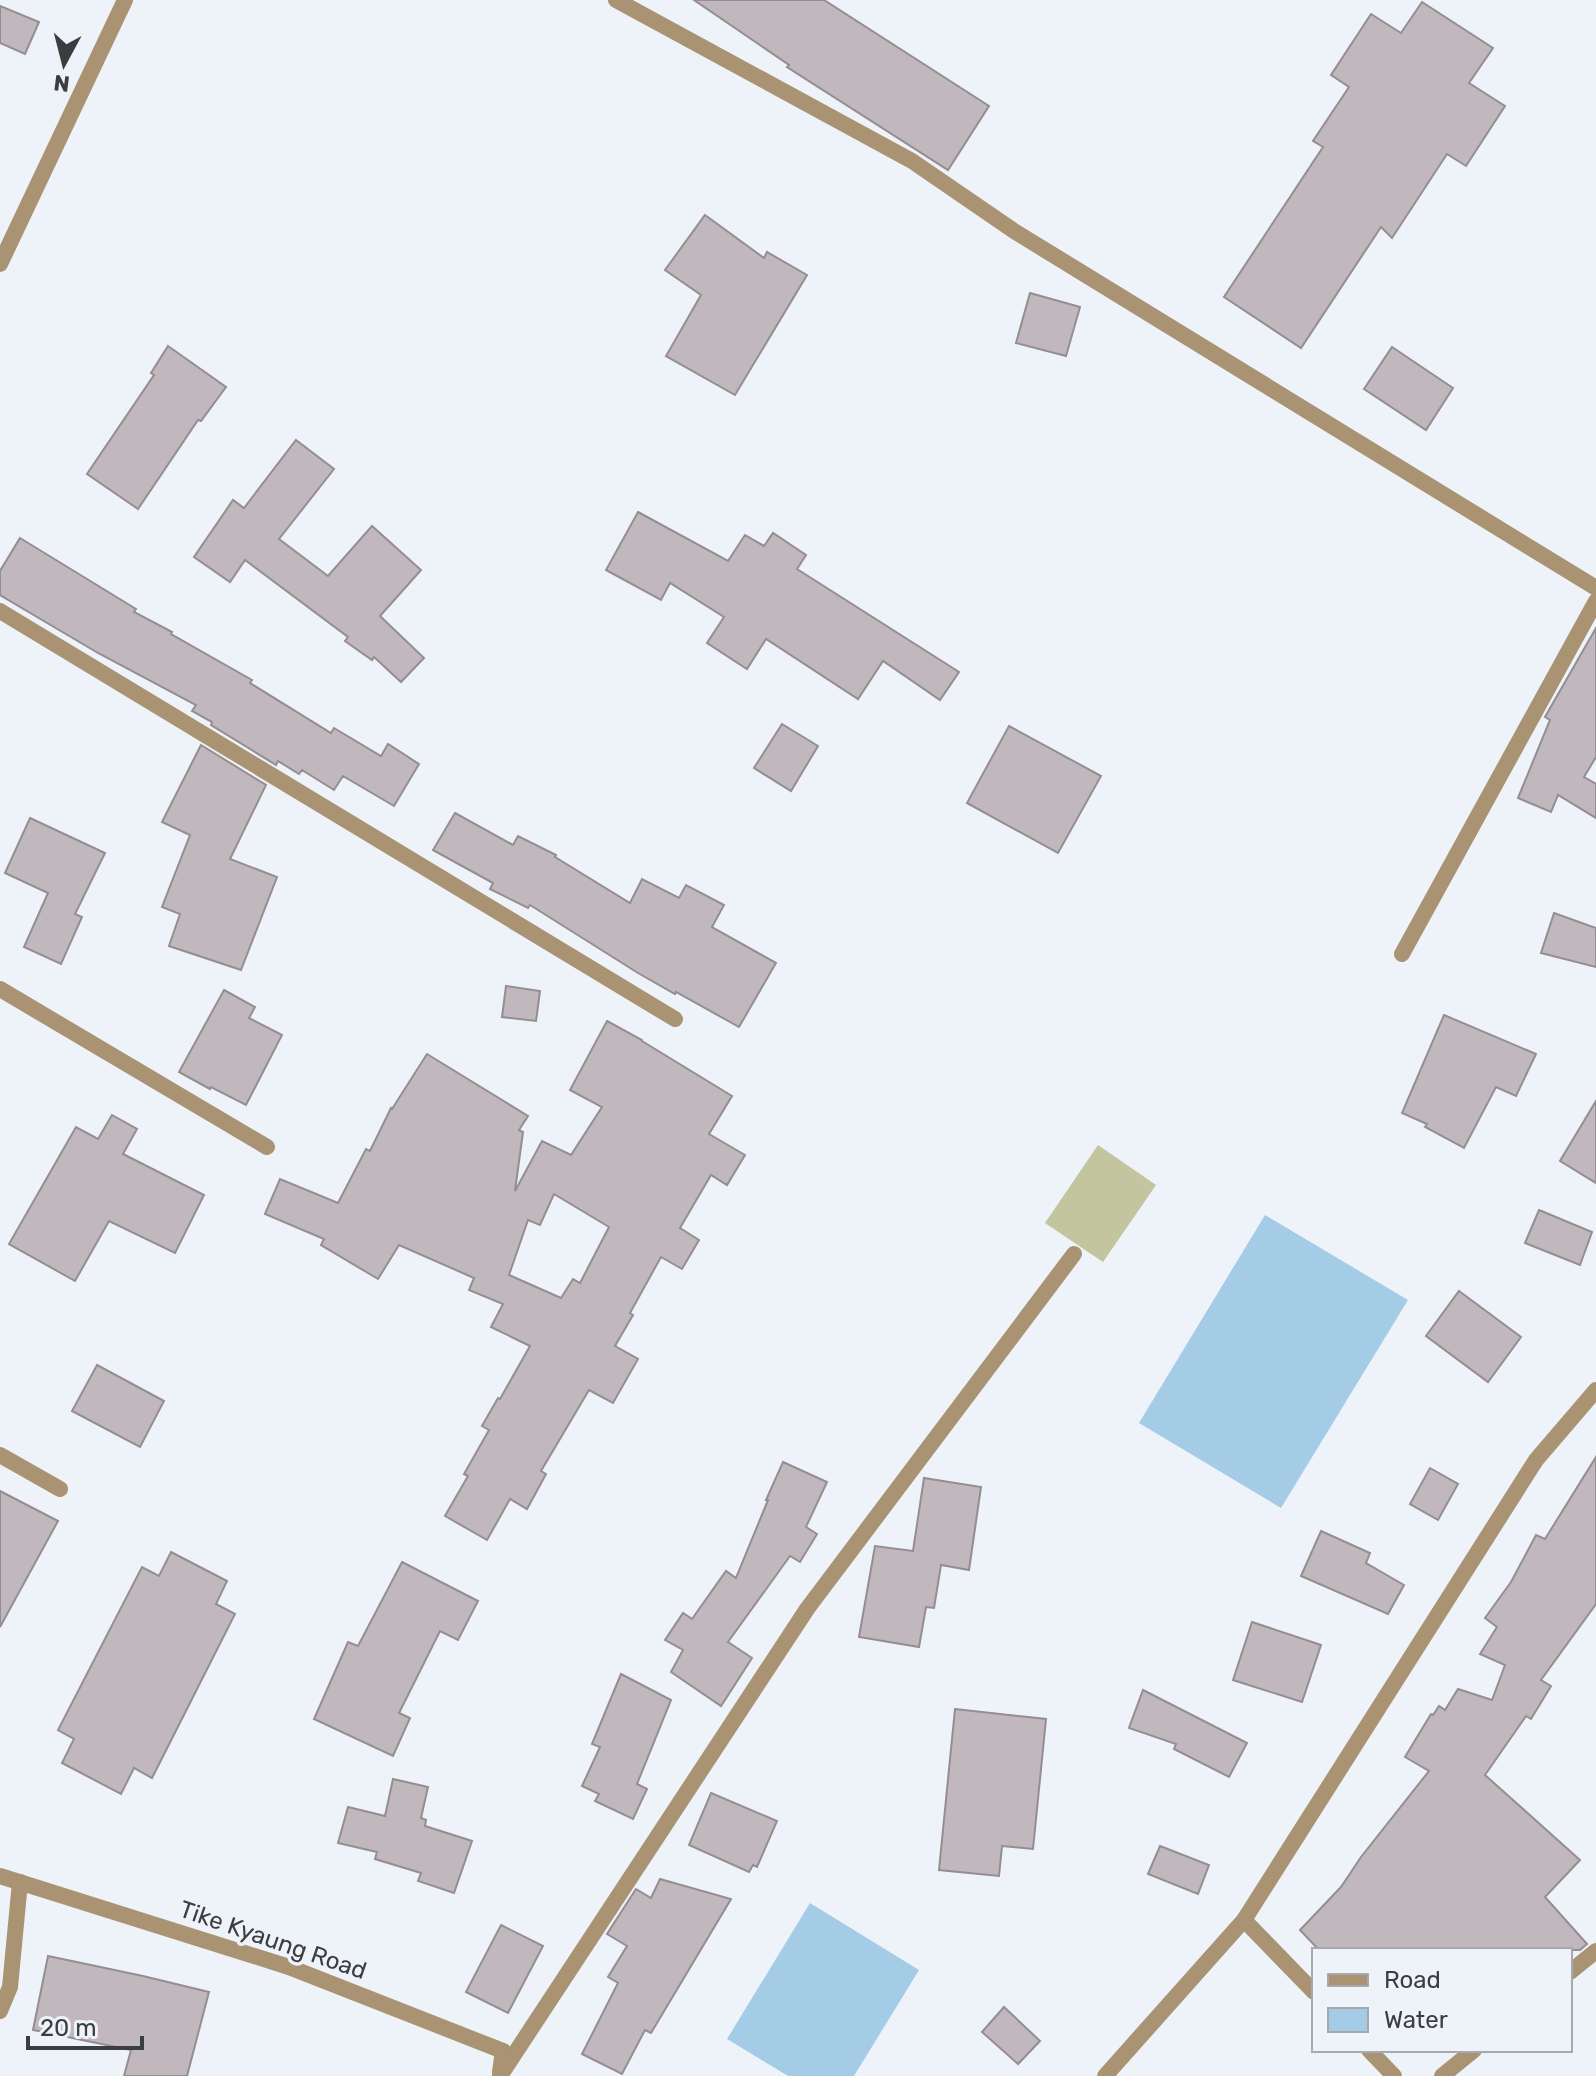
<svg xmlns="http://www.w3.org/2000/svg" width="1596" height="2076" font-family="Rubik,sans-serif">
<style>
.green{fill:#c2c59d}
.water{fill:#a5cce7}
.building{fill:#c0b8bc;stroke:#948d91;stroke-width:2;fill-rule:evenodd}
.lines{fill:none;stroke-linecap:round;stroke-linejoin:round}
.minor{stroke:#a99373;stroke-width:16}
.labels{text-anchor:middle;stroke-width:7;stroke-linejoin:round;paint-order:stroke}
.street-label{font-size:24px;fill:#3b3d3f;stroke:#edf3f9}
</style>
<rect width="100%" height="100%" fill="#edf3f9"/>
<!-- green -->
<path class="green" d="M 1098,1145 L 1156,1185 L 1103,1262 L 1045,1223 Z"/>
<!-- water -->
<g class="water">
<path d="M 1265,1215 L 1408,1300 L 1281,1508 L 1139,1423 Z"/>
<path d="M 810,1903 L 919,1970 L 854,2076 L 788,2076 L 727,2039 Z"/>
</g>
<!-- building -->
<g class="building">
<path d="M 694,0 L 824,0 L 989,106 L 948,170 L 787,67 L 789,65 Z"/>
<path d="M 1422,2 L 1493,48 L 1469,83 L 1505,106 L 1466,166 L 1447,154 L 1392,238 L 1381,227 L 1301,348 L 1224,297 L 1323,147 L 1313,141 L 1349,87 L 1331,75 L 1371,14 L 1401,33 Z"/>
<path d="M 0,6 L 39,22 L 25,54 L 0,43 Z"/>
<path d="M 705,215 L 764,258 L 767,252 L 807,275 L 735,395 L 666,356 L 701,295 L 665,270 Z"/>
<path d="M 1030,293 L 1080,307 L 1066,356 L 1016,343 Z"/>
<path d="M 168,346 L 226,387 L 201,421 L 198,420 L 138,509 L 87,474 L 154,375 L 151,373 Z"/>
<path d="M 1392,347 L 1453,388 L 1426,430 L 1364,389 Z"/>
<path d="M 296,440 L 334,469 L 279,539 L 328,576 L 372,526 L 421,570 L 380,616 L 424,658 L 401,682 L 374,657 L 372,660 L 345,641 L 348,637 L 245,560 L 230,582 L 194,557 L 233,500 L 244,508 Z"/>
<path d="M 638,512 L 728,561 L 745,535 L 764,546 L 773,533 L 806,555 L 797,569 L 959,672 L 940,700 L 883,661 L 858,699 L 766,639 L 747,669 L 707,643 L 724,617 L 670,583 L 661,600 L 606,570 Z"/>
<path d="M 20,538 L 136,609 L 134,612 L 172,632 L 171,634 L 252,680 L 250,683 L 331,733 L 334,728 L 381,756 L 388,744 L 419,764 L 394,806 L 343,776 L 334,790 L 302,770 L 299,774 L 278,761 L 276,765 L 211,725 L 212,722 L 192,711 L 196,705 L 98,653 L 0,595 L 0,571 Z"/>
<path d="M 1596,628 L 1596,757 L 1584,777 L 1596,784 L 1596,818 L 1558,795 L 1551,812 L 1518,798 L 1550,720 L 1545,717 Z"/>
<path d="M 782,724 L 818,746 L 791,791 L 754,768 Z"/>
<path d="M 1009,726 L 1101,776 L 1058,853 L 967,803 Z"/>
<path d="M 201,745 L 266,785 L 230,859 L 277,877 L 241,970 L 169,946 L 180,914 L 162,907 L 190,835 L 162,822 Z"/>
<path d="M 455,813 L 513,845 L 518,836 L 556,855 L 555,857 L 630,903 L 642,879 L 679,898 L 686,885 L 724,905 L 712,927 L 776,963 L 739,1027 L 676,992 L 675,994 L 638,973 L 530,905 L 528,908 L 490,889 L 493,883 L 433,850 Z"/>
<path d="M 30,818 L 105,853 L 75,914 L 82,917 L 61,964 L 24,947 L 48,893 L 5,873 Z"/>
<path d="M 1554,913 L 1596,928 L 1596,967 L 1541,953 Z"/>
<path d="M 506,986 L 540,991 L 536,1021 L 502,1017 Z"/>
<path d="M 224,990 L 255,1007 L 249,1018 L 282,1035 L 246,1105 L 211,1087 L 210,1089 L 179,1072 Z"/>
<path d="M 1444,1015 L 1536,1054 L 1516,1096 L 1496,1087 L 1464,1148 L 1425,1127 L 1427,1124 L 1402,1113 Z"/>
<path d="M 607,1021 L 642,1040 L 642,1041 L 732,1096 L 709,1134 L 745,1155 L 727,1185 L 711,1175 L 680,1228 L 699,1240 L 682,1269 L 661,1257 L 630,1313 L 633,1315 L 615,1346 L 638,1359 L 613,1403 L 589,1390 L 541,1471 L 546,1474 L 527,1509 L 510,1499 L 487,1540 L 445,1516 L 468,1476 L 464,1474 L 489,1430 L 482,1426 L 498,1398 L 500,1399 L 530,1346 L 491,1327 L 503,1304 L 469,1290 L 474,1278 L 399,1245 L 378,1279 L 321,1245 L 324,1239 L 265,1214 L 280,1179 L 338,1203 L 366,1149 L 370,1151 L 391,1108 L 392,1109 L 427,1054 L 528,1116 L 519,1130 L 523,1132 L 515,1191 L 542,1141 L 571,1155 L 602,1107 L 570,1090 ZM 554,1194 L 609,1227 L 580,1283 L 573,1279 L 561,1298 L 509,1275 L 528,1220 L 540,1225 Z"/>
<path d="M 1596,1101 L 1596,1183 L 1560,1161 Z"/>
<path d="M 112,1115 L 137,1129 L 123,1154 L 204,1195 L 175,1253 L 109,1221 L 75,1281 L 9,1244 L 76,1127 L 98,1139 Z"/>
<path d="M 1539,1210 L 1592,1232 L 1580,1265 L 1525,1243 Z"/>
<path d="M 1459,1291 L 1521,1337 L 1488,1382 L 1426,1336 Z"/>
<path d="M 97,1365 L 164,1401 L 140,1447 L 72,1411 Z"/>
<path d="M 1596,1457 L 1596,1604 L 1541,1680 L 1551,1686 L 1531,1719 L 1526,1716 L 1485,1775 L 1580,1860 L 1545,1897 L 1587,1944 L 1580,1950 L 1319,1950 L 1300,1930 L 1341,1887 L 1361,1857 L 1429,1771 L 1405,1757 L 1431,1714 L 1433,1715 L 1439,1706 L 1445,1710 L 1458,1689 L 1492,1700 L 1505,1665 L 1480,1654 L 1497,1627 L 1485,1618 L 1511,1582 L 1536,1535 L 1545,1539 Z"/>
<path d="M 783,1462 L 827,1482 L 806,1527 L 817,1534 L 800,1562 L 790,1556 L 728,1642 L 752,1658 L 721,1706 L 671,1672 L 683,1650 L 665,1640 L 683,1613 L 692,1619 L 726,1571 L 736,1578 L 768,1500 L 766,1500 Z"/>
<path d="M 1430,1468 L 1458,1484 L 1438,1520 L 1410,1504 Z"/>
<path d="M 924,1478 L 981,1487 L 969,1570 L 941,1565 L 934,1608 L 926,1607 L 919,1647 L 859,1637 L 875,1546 L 913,1551 Z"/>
<path d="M 0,1491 L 58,1521 L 0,1627 Z"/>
<path d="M 1321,1531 L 1370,1553 L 1366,1563 L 1404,1585 L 1388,1614 L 1301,1576 Z"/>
<path d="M 171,1552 L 227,1581 L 216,1604 L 235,1614 L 152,1778 L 134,1768 L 121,1794 L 62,1763 L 74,1739 L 58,1730 L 142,1567 L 159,1576 Z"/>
<path d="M 402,1562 L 478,1601 L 458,1640 L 440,1631 L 399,1713 L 410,1718 L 393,1756 L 314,1719 L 348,1642 L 358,1646 Z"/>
<path d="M 1252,1622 L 1321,1645 L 1302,1702 L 1233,1680 Z"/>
<path d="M 621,1674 L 671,1700 L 637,1784 L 647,1789 L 633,1819 L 595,1801 L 599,1794 L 582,1786 L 600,1747 L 592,1744 Z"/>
<path d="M 1143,1690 L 1247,1743 L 1229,1777 L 1174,1749 L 1176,1744 L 1129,1728 Z"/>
<path d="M 955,1709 L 1046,1719 L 1033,1849 L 1002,1846 L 999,1876 L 939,1870 Z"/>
<path d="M 393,1779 L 428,1787 L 421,1818 L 426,1820 L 425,1826 L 472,1841 L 454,1893 L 418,1881 L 421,1873 L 375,1859 L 377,1852 L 338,1843 L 348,1807 L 385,1816 Z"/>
<path d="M 711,1793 L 777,1821 L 757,1867 L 753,1865 L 749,1872 L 689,1845 Z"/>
<path d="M 1160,1846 L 1209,1865 L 1198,1894 L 1148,1874 Z"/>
<path d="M 660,1879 L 731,1899 L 651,2033 L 645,2030 L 622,2074 L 582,2054 L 618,1983 L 608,1977 L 627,1946 L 607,1934 L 636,1889 L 651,1898 Z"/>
<path d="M 501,1925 L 543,1946 L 508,2013 L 466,1992 Z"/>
<path d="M 48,1956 L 143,1976 L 209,1992 L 187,2076 L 124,2076 L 131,2050 L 33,2030 Z"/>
<path d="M 1004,2007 L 1040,2041 L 1018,2064 L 982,2032 Z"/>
</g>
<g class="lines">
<!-- minor -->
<g class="minor">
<path d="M 616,0 L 912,161 L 1014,231 L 1596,588"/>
<path d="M 0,264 L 125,0"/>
<path d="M 0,611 L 675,1019"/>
<path d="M 1402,954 L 1596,601"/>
<path d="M 0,989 L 267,1147"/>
<path d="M 0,1455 L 60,1489"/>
<path d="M 0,1876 L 289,1967 L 503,2051 L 500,2072"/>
<path d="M 1244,1920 L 1314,1992"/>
<path d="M 1570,1972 L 1596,1951"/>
<path d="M 0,2011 L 10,1987 L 20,1882"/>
<path d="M 1369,2050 L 1394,2076"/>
<path d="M 500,2076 L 807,1609 L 1074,1254"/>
<path d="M 1105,2076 L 1244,1920 L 1536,1460 L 1596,1390"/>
<path d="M 1442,2076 L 1474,2050"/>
</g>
</g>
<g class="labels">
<!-- street labels -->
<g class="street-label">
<text transform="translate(273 1940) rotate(19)" y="8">Tike Kyaung Road</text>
</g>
</g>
<!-- legend -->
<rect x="1312" y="1948" width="260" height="104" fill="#edf3f9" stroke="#a6aaaf" stroke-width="2"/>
<rect x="1328" y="1974" width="40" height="12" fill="#a99373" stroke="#a6aaaf" stroke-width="2"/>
<text x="1384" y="1988" font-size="24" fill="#3b3d3f">Road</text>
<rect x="1328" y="2008" width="40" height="24" fill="#a5cce7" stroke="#a6aaaf" stroke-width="2"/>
<text x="1384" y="2028" font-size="24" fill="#3b3d3f">Water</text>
<!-- north arrow -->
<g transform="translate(64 64) rotate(187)" stroke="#edf3f9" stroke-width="6" paint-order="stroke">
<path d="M0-6L14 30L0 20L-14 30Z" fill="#3b3d3f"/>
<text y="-12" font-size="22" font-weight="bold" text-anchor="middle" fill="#3b3d3f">N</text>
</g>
<!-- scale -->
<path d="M28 2036v12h114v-12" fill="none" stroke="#3b3d3f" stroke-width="4"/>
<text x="40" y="2036" font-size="24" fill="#3b3d3f" stroke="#edf3f9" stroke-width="6" paint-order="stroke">20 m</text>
</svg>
